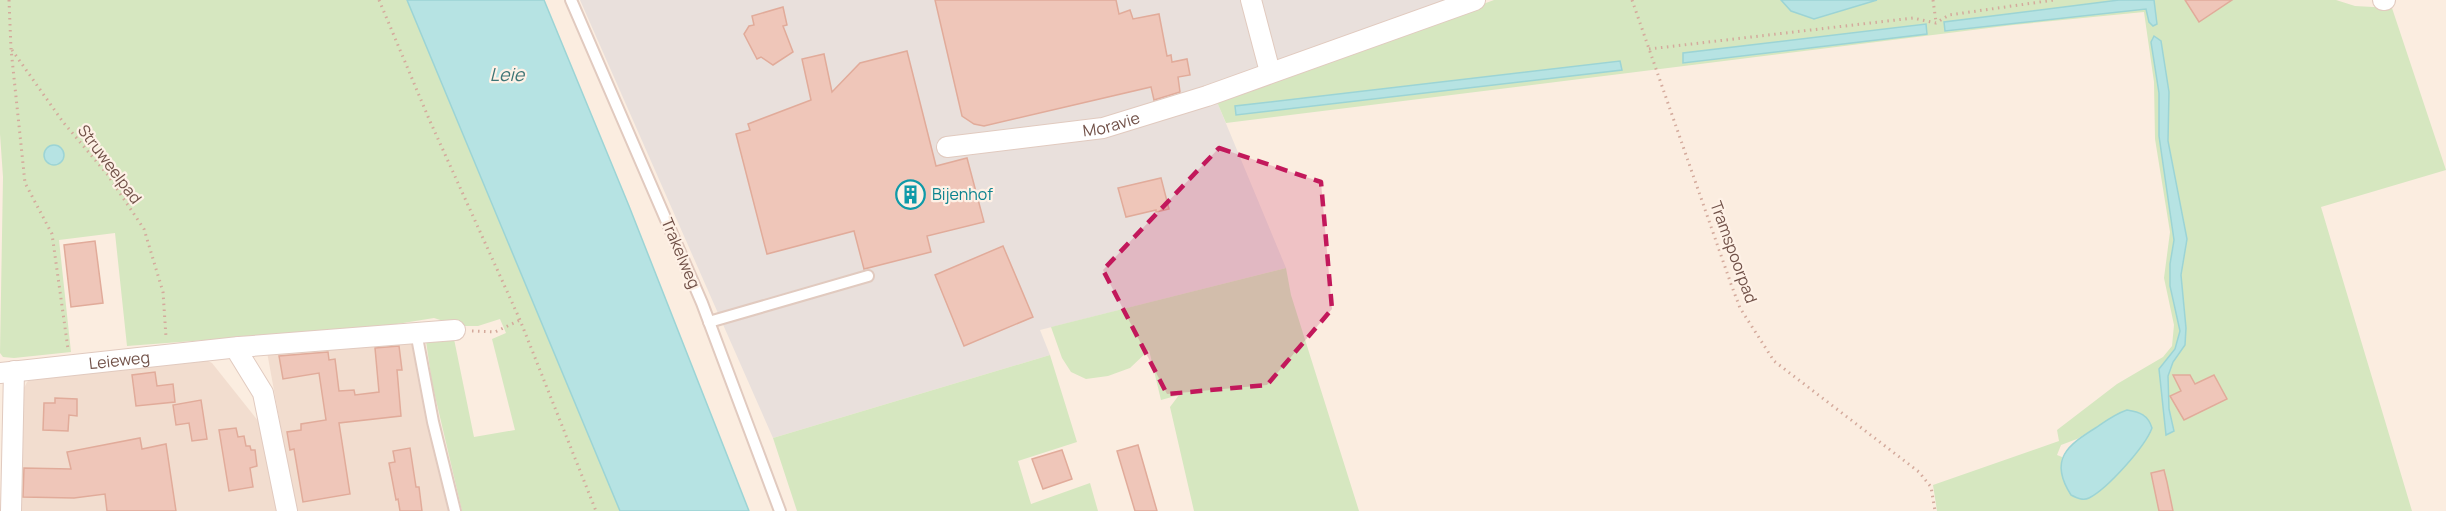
<svg xmlns="http://www.w3.org/2000/svg" width="2446" height="511" font-family="Manrope,sans-serif">
<style>
.residential{fill:#f2ddcf}
.industrial{fill:#e9e0dc}
.green{fill:#d6e7c0;fill-rule:evenodd}
.water{fill:#b6e3e3;stroke:#9cd4d5;stroke-width:1.5}
.building{fill:#efc6b9;stroke:#e1ab9a;stroke-width:1.5}
.lines{fill:none;stroke-linecap:round;stroke-linejoin:round}
.service-casing{stroke:#e1cabf;stroke-width:14}
.minor-casing{stroke:#e1cabf;stroke-width:22}
.path{stroke:#d4aa9c;stroke-width:3;stroke-dasharray:1.5 4.5;stroke-linecap:butt}
.service{stroke:#fff;stroke-width:10}
.minor{stroke:#fff;stroke-width:20}
.marked{fill:#c2185b;fill-opacity:0.2;stroke:#c2185b;stroke-width:4.5;stroke-dasharray:12 8;stroke-linejoin:round}
.labels{text-anchor:middle;stroke-width:4.5;stroke-linejoin:round;paint-order:stroke}
.street-label{font-size:16px;fill:#715148;stroke:#fef1e6}
.culture-label{font-size:16px;fill:#0d838f;stroke:#fef1e6;text-anchor:start}
.water-label{font-size:18px;font-style:italic;fill:#3d7576;stroke:#fef1e6}
</style>
<rect width="100%" height="100%" fill="#fbede0"/>
<!-- residential -->
<g class="residential">
<path d="M 412,339 L 442,482 L 450,511 L 296,511 L 267,352 Z"/>
<path d="M 204,359 L 212,363 L 263,427 L 279,511 L 17,511 L 21,394 L 27,382 L 33,377 Z"/>
</g>
<!-- industrial -->
<path class="industrial" d="M 580,0 L 1451,0 L 1210,85 L 1286,268 L 1040,330 L 1050,355 L 773,438 Z"/>
<!-- green -->
<g class="green">
<path d="M 0,0 L 407,0 L 620,511 L 462,511 L 432,383 L 426,341 L 454,339 L 474,437 L 515,430 L 492,339 L 506,333 L 500,319 L 478,326 L 459,326 L 434,318 L 378,327 L 127,346 L 115,233 L 59,240 L 71,352 L 14,358 L 3,357 L 0,353 L 3,177 L 0,134 Z"/>
<path d="M 1494,0 L 2336,0 L 2355,6 L 2392,8 L 2446,170 L 2321,207 L 2412,511 L 1937,511 L 1933,485 L 2059,441 L 2057,430 L 2117,384 L 2163,357 L 2172,346 L 2174,325 L 2164,278 L 2170,232 L 2155,139 L 2154,82 L 2144,12 L 2013,25 L 1226,123 L 1217,102 ZM 2098,426 L 2144,443 L 2085,499 C 2064,497 2061,475 2062,457 L 2057,455 L 2061,445 L 2077,439 Z"/>
<path d="M 1286,268 L 1291,295 L 1359,511 L 1194,511 L 1170,407 L 1179,395 L 1161,400 L 1149,350 L 1130,368 L 1108,376 L 1086,379 L 1071,372 L 1062,358 L 1051,327 Z"/>
<path d="M 1050,355 L 1077,442 L 1018,461 L 1031,504 L 1090,483 L 1098,511 L 797,511 L 773,438 Z"/>
</g>
<!-- water -->
<g class="water">
<path d="M 407,0 L 544,0 L 629,206 L 749,511 L 620,511 Z"/>
<path d="M 1781,0 L 1877,0 L 1814,19 L 1791,11 Z"/>
<path d="M 2119,0 L 2154,0 L 2157,24 L 2153,26 L 2149,22 L 2146,9 L 1945,31 L 1944,22 Z"/>
<path d="M 1926,24 L 1927,34 L 1683,63 L 1683,53 Z"/>
<path d="M 2154,36 L 2161,41 L 2169,92 L 2168,141 L 2187,239 L 2181,275 L 2186,328 L 2185,345 L 2173,362 L 2168,376 L 2169,409 L 2174,431 L 2166,435 L 2159,369 L 2175,349 L 2180,331 L 2170,286 L 2170,264 L 2174,240 L 2159,136 L 2159,93 L 2151,42 Z"/>
<path d="M 1620,61 L 1622,70 L 1236,115 L 1235,106 Z"/>
<circle cx="54" cy="155" r="10"/>
<path d="M 2127,410 C 2140,412 2148,415 2152,428 C 2145,447 2107,489 2089,498 C 2083,501 2077,498 2071,495 C 2048,459 2068,445 2097,427 C 2107,420 2115,414 2127,410 Z"/>
</g>
<!-- building -->
<g class="building">
<path d="M 935,0 L 1116,0 L 1119,14 L 1130,10 L 1133,19 L 1159,14 L 1167,56 L 1171,55 L 1172,62 L 1187,59 L 1190,75 L 1178,77 L 1180,92 L 1154,100 L 1151,87 L 984,126 L 974,124 L 962,116 Z"/>
<path d="M 2185,0 L 2232,0 L 2199,22 Z"/>
<path d="M 783,7 L 787,25 L 783,26 L 793,52 L 773,65 L 761,57 L 757,59 L 744,34 L 749,26 L 754,25 L 752,16 Z"/>
<path d="M 907,51 L 936,166 L 967,158 L 984,222 L 927,236 L 931,252 L 864,269 L 854,231 L 767,254 L 736,134 L 750,130 L 748,124 L 811,100 L 802,59 L 824,54 L 832,92 L 860,63 Z"/>
<path d="M 1161,178 L 1169,209 L 1156,212 L 1156,210 L 1126,217 L 1118,188 Z"/>
<path d="M 95,241 L 103,303 L 71,307 L 64,245 Z"/>
<path d="M 1003,246 L 1033,317 L 964,346 L 935,275 Z"/>
<path d="M 399,346 L 402,370 L 397,370 L 401,416 L 339,423 L 350,494 L 303,502 L 294,449 L 290,450 L 287,432 L 301,430 L 301,424 L 326,420 L 319,373 L 283,379 L 279,356 L 328,352 L 329,360 L 335,359 L 339,391 L 354,390 L 355,395 L 379,392 L 375,348 Z"/>
<path d="M 155,372 L 157,386 L 173,384 L 175,402 L 136,406 L 132,375 Z"/>
<path d="M 2173,375 L 2190,375 L 2195,384 L 2214,375 L 2227,399 L 2184,420 L 2170,396 L 2181,391 Z"/>
<path d="M 55,398 L 77,399 L 77,416 L 69,415 L 68,431 L 43,430 L 44,403 L 55,403 Z"/>
<path d="M 201,400 L 207,439 L 192,441 L 189,423 L 176,425 L 173,405 Z"/>
<path d="M 236,428 L 238,437 L 244,436 L 246,446 L 250,446 L 251,450 L 255,450 L 257,466 L 250,468 L 253,487 L 229,491 L 219,430 Z"/>
<path d="M 140,438 L 142,449 L 166,444 L 176,511 L 107,511 L 105,494 L 74,498 L 23,497 L 24,468 L 71,469 L 67,452 Z"/>
<path d="M 1138,445 L 1157,511 L 1135,511 L 1117,451 Z"/>
<path d="M 410,448 L 416,487 L 419,487 L 422,511 L 400,511 L 398,499 L 396,500 L 389,463 L 395,462 L 393,451 Z"/>
<path d="M 1062,450 L 1072,479 L 1043,489 L 1032,459 Z"/>
<path d="M 2164,470 L 2167,482 L 2173,511 L 2159,511 L 2151,473 Z"/>
</g>
<g class="lines">
<defs>
<g id="service">
<path d="M 571,0 L 702,303 L 780,511"/>
<path d="M 709,322 L 868,276"/>
<path d="M 416,332 L 433,422 L 455,511"/>
</g>
<g id="minor">
<path d="M 1251,0 L 1270,72"/>
<path d="M 2383,0 L 2385,0"/>
<path id="s1" d="M 947,147 L 1103,128 L 1207,96 L 1475,0"/>
<path d="M 239,347 L 239,354 L 263,393 L 287,511"/>
<path id="s2" d="M 0,373 L 239,347 L 455,330"/>
<path d="M 11,511 L 14,371"/>
</g>
</defs>
<!-- service casing -->
<use href="#service" class="service-casing"/>
<!-- minor casing -->
<use href="#minor" class="minor-casing"/>
<!-- path -->
<g class="path">
<path d="M 9,0 L 11,49 L 25,183 L 52,234 L 68,349"/>
<path d="M 379,0 L 429,119 L 520,320 L 596,511"/>
<path d="M 1632,0 L 1731,284 L 1740,308 L 1774,361 L 1919,472 L 1931,487 L 1935,511"/>
<path d="M 1933,0 L 1936,22"/>
<path d="M 1649,49 L 1913,18 L 1936,23 L 1949,15 L 2054,0"/>
<path d="M 12,50 L 63,122 L 107,174 L 144,229 L 163,292 L 166,337"/>
<path d="M 472,331 L 495,332 L 520,320"/>
</g>
<!-- service -->
<use href="#service" class="service"/>
<!-- minor -->
<use href="#minor" class="minor"/>
</g>
<!-- marked area -->
<path class="marked" d="M 1219,148 L 1321,182 L 1332,309 L 1267,385 L 1167,394 L 1103,270 Z"/>
<!-- icons -->
<defs>
<symbol id="building-ring" viewBox="-11 -11 22 22"><circle r="9.5" fill="#fef1e6" stroke="#0f9aa8" stroke-width="1.5"/><path d="M-4-6H4V6H1V3H-1V6H-4ZM-2.5-4.3h1.7v1.8h-1.7ZM.8-4.3h1.7v1.8H.8ZM-2.5-1h1.7V.8h-1.7ZM.8-1h1.7V.8H.8Z" fill="#0f9aa8"/></symbol>
</defs>
<g fill-rule="evenodd">
<use href="#building-ring" x="894" y="178" width="33" height="33"/>
</g>
<g class="labels">
<!-- street labels -->
<g class="street-label">
<text dy="6" stroke="none"><textPath href="#s1" startOffset="166">Moravie</textPath></text>
<text transform="translate(110 164) rotate(53)" y="6">Struweelpad</text>
<text transform="translate(1734 252) rotate(70)" y="6">Tramspoorpad</text>
<text transform="translate(681 253) rotate(67)" y="6">Trakelweg</text>
<text dy="6" stroke="none"><textPath href="#s2" startOffset="120">Leieweg</textPath></text>
</g>
<!-- culture labels -->
<g class="culture-label">
<text x="932" y="200">Bijenhof</text>
</g>
<!-- water labels -->
<g class="water-label">
<text x="507" y="81">Leie</text>
</g>
</g>
</svg>
